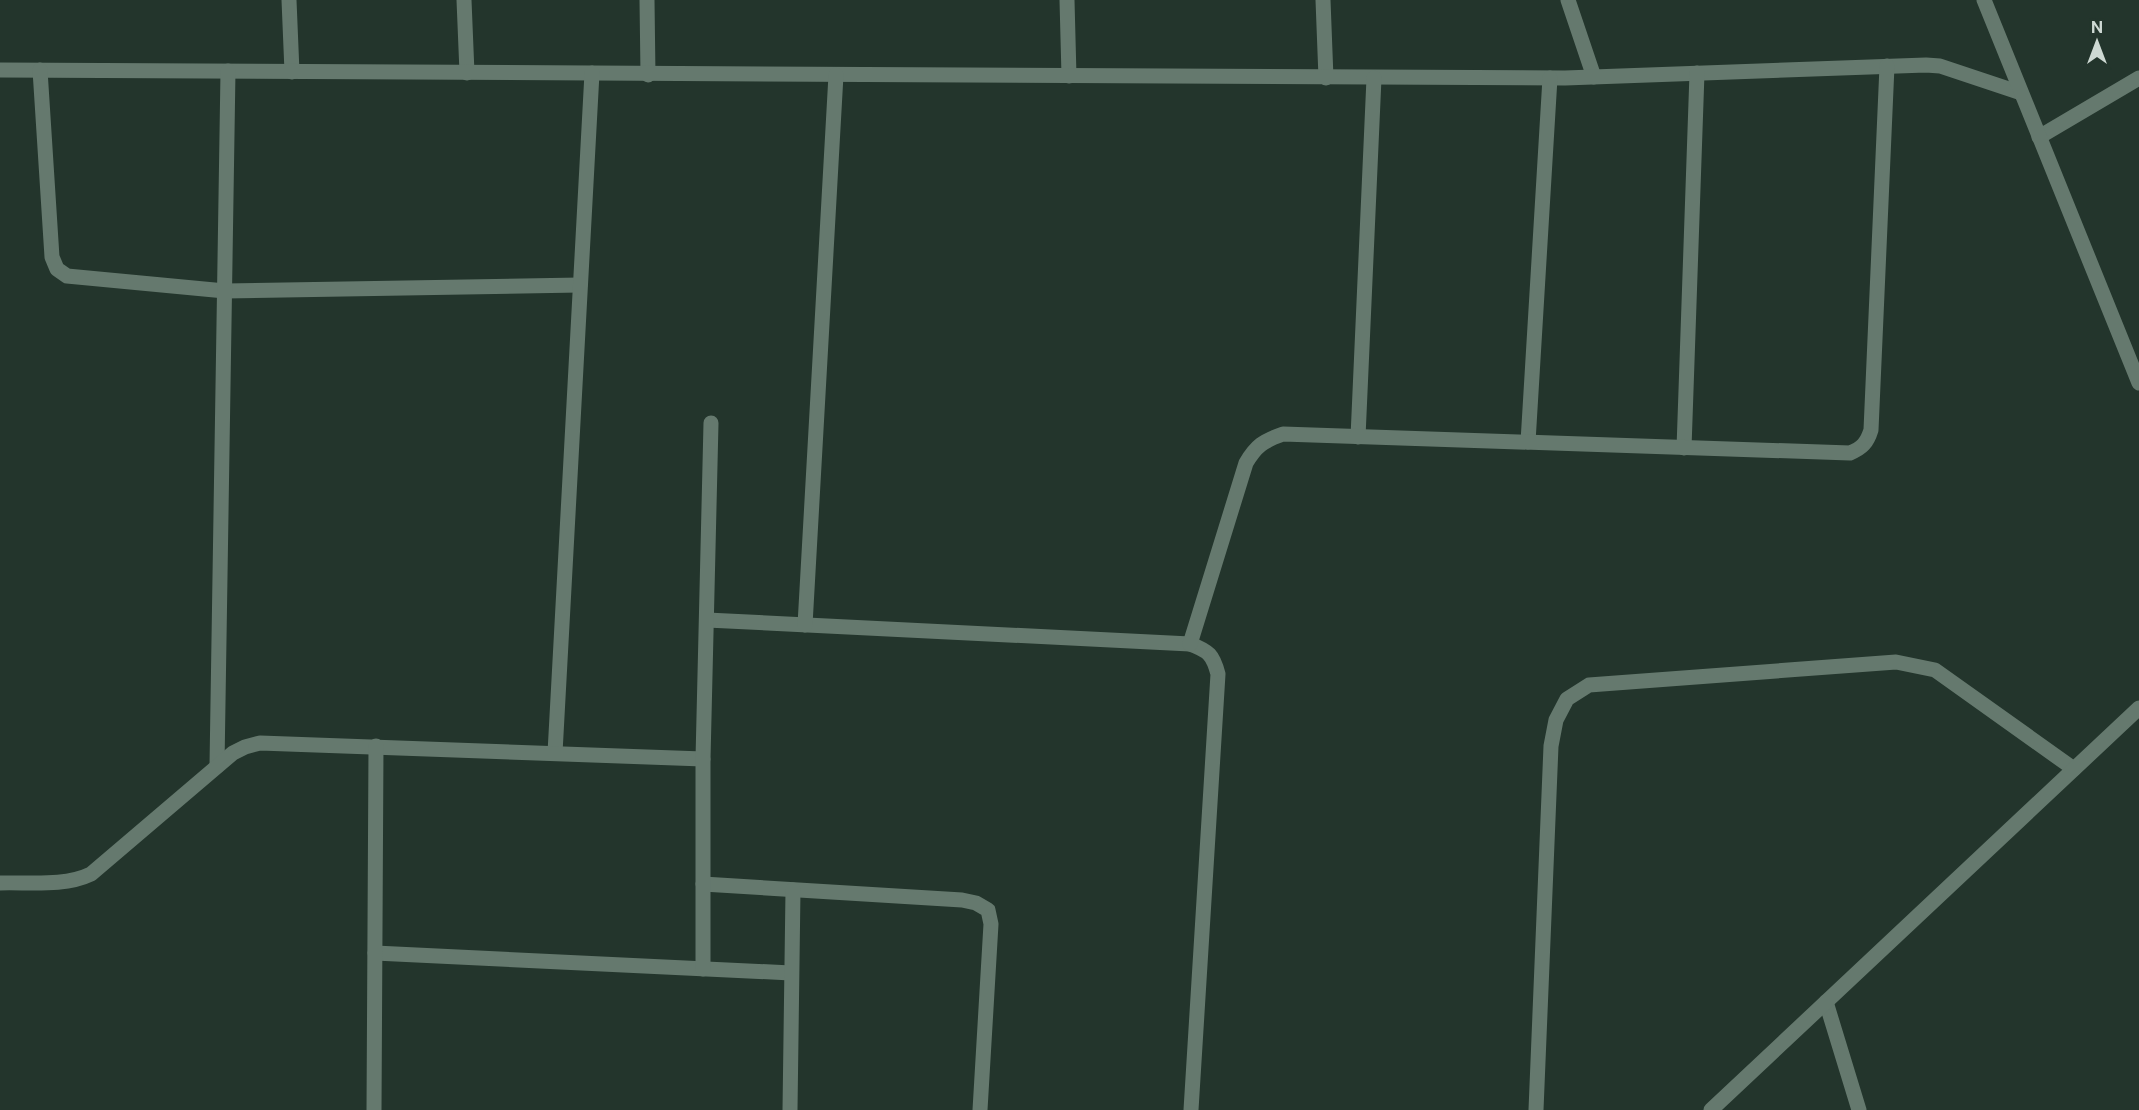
<svg xmlns="http://www.w3.org/2000/svg" width="2139" height="1110" font-family="'Public Sans',sans-serif">
<style>
.lines{fill:none;stroke-linecap:round;stroke-linejoin:round}
.street{stroke:#65796e;stroke-width:15}
.secondary{stroke:#65796e;stroke-width:15}
</style>
<rect width="100%" height="100%" fill="#23352c"/>
<g class="lines">
<!-- street -->
<g class="street">
<path d="M 289,0 L 292,72"/>
<path d="M 464,0 L 467,73"/>
<path d="M 647,0 L 648,75"/>
<path d="M 1067,0 L 1069,76"/>
<path d="M 1323,0 L 1326,78"/>
<path d="M 1568,0 L 1594,77"/>
<path d="M 0,70 L 1565,78 L 1926,65 L 1940,66 L 2021,93"/>
<path d="M 40,70 L 52,257 L 57,269 L 67,276 L 225,291 L 580,285"/>
<path d="M 2039,137 L 2139,78"/>
<path d="M 1358,437 L 1374,78"/>
<path d="M 1528,442 L 1550,78"/>
<path d="M 1684,448 L 1697,73"/>
<path d="M 707,620 L 1190,644 C 1209,651 1213,655 1218,674 L 1191,1110"/>
<path d="M 805,625 L 836,75"/>
<path d="M 1190,644 L 1246,463 C 1256,446 1263,441 1283,434 L 1850,453 C 1862,448 1867,443 1871,430 L 1887,66"/>
<path d="M 555,753 L 592,73"/>
<path d="M 217,766 L 228,71"/>
<path d="M 0,883 C 29,882 64,887 91,874 L 233,753 L 245,747 L 260,743 L 703,759"/>
<path d="M 703,884 L 962,900 L 976,903 L 988,910 L 991,924 L 980,1110"/>
<path d="M 375,953 L 791,973"/>
<path d="M 703,969 L 703,759 L 711,423"/>
<path d="M 1826,1002 L 1859,1110"/>
<path d="M 374,1110 L 376,746"/>
<path d="M 790,1110 L 793,890"/>
<path d="M 1536,1110 L 1551,746 L 1556,720 L 1567,699 L 1589,685 L 1896,662 L 1935,670 L 2074,769"/>
</g>
<!-- secondary -->
<g class="secondary">
<path d="M 1984,0 L 2139,383"/>
<path d="M 1711,1110 L 2139,708"/>
</g>
</g>
<!-- north arrow -->
<g transform="translate(2097 42)" stroke="#23352c" stroke-width="4.5" paint-order="stroke">
<path d="M0-4.5L10 22L0 15L-10 22Z" fill="#ced9d3"/>
<text y="-9" font-size="16" font-weight="bold" text-anchor="middle" fill="#ced9d3">N</text>
</g>
</svg>
